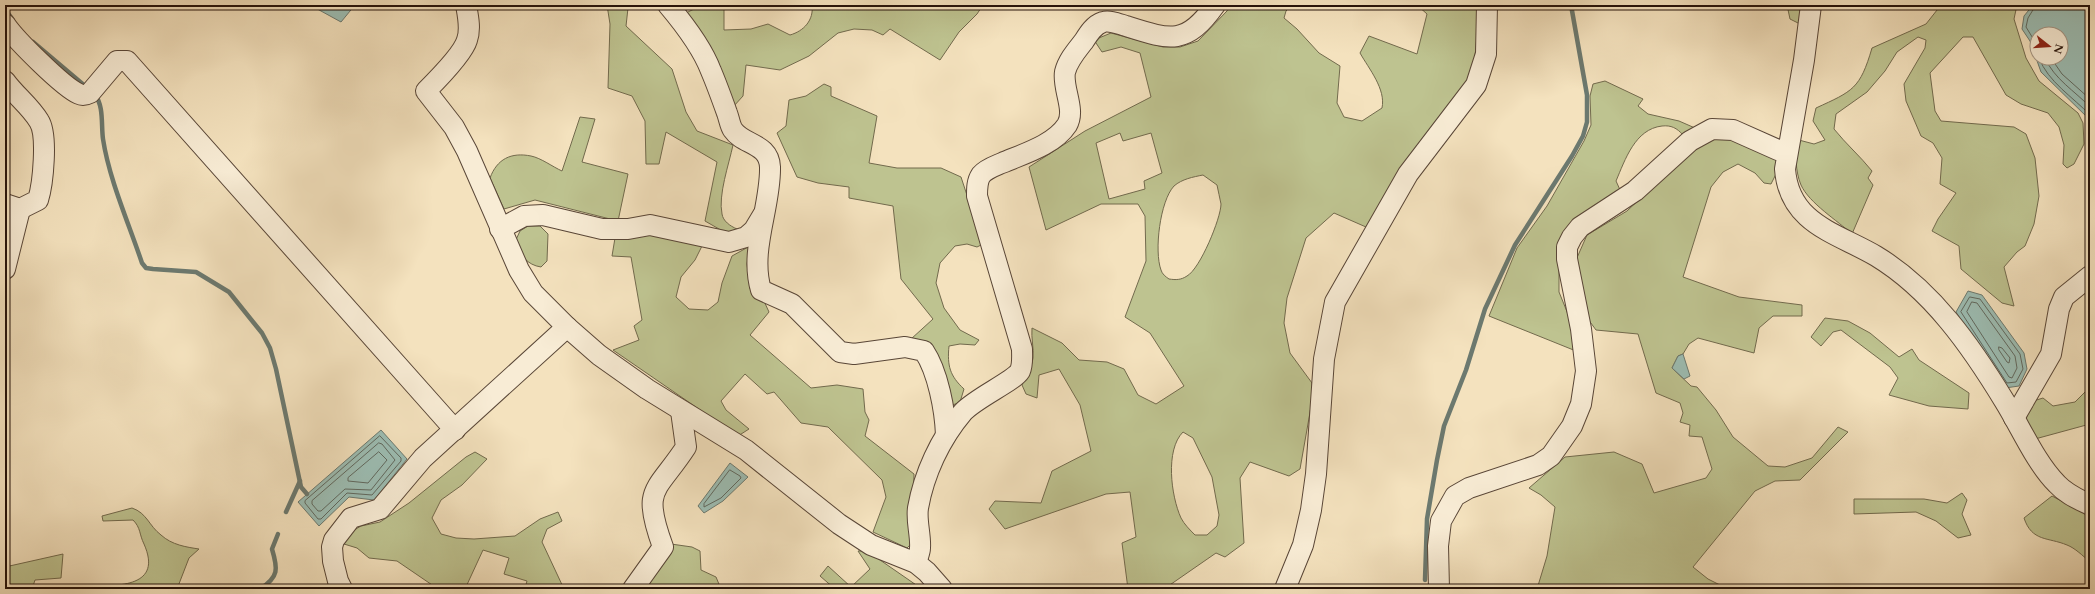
<svg xmlns="http://www.w3.org/2000/svg" width="2095" height="594" font-family="Cardo,serif">
<style>
.green{fill:#bec390;stroke:#726a4d;fill-rule:evenodd}
.water{fill:#9cbdb3;stroke:#6c796f;fill-rule:evenodd}
.lines{fill:none;stroke-linecap:round;stroke-linejoin:round}
.shore{stroke:#60685e;stroke-width:1}
.stream{stroke:#6c796f;stroke-width:4.5}
.minor-casing{stroke:#594637;stroke-width:22}
.minor{stroke:#f8ecd5;stroke-width:20}
</style>
<rect width="100%" height="100%" fill="#f4e2be"/>
<filter id="stains"><feTurbulence type="fractalNoise" baseFrequency=".005" numOctaves="4"/><feColorMatrix values="0 0 0 0 .2 0 0 0 0 .09 0 0 0 0 .02 0 0 0 .5 -.17"/></filter>
<radialGradient id="worn" r=".72"><stop offset=".6" stop-color="#630" stop-opacity="0"/><stop offset="1" stop-color="#630" stop-opacity=".3"/></radialGradient>
<!-- green -->
<g class="green">
<path d="M 607,5 L 621,5 L 628,8 L 626,26 L 672,69 L 686,112 L 697,131 L 733,145 C 729,164 718,195 722,214 C 723,221 730,226 737,229 L 726,233 L 705,221 L 717,162 L 666,132 L 659,164 L 646,164 L 645,121 L 632,96 L 608,88 L 610,24 Z"/>
<path d="M 702,5 L 724,5 L 724,30 L 751,29 L 768,24 L 790,35 C 804,31 814,20 812,5 L 983,5 L 977,14 L 959,32 L 940,60 L 890,29 L 883,35 L 872,30 L 854,29 L 838,33 L 809,56 L 780,70 L 746,65 L 743,96 L 733,107 L 686,13 Z"/>
<path d="M 1230,5 L 1292,5 L 1286,11 L 1284,18 L 1297,29 L 1319,53 L 1340,66 L 1337,103 L 1344,117 L 1362,121 L 1382,108 C 1386,89 1369,69 1360,53 L 1369,36 L 1417,54 L 1427,14 L 1417,5 L 1477,5 L 1478,28 L 1474,65 L 1464,91 L 1366,227 L 1334,213 L 1306,238 L 1287,298 L 1284,323 L 1290,353 L 1312,383 L 1312,401 L 1300,469 L 1289,476 L 1250,462 L 1240,478 L 1244,543 L 1225,557 L 1216,553 L 1164,589 L 1128,589 L 1122,543 L 1136,537 L 1130,492 L 1106,494 L 1005,529 L 989,509 L 995,501 L 1041,503 L 1052,471 L 1091,451 L 1080,405 L 1059,369 L 1039,375 L 1037,398 L 1026,394 L 1022,385 C 1026,377 1032,367 1033,358 C 1034,348 1031,338 1032,328 L 1062,343 L 1079,360 L 1107,362 L 1124,369 L 1138,395 L 1156,404 L 1184,386 L 1150,333 L 1125,317 L 1146,261 L 1145,216 L 1138,204 L 1101,204 L 1046,230 L 1029,167 L 1085,131 L 1151,97 L 1140,53 L 1121,47 L 1102,52 L 1094,40 L 1111,33 L 1163,47 L 1180,47 L 1198,41 L 1227,11 ZM 1120,133 L 1123,141 L 1151,133 L 1162,173 L 1144,181 L 1145,189 L 1109,199 L 1096,143 ZM 1203,175 L 1217,185 C 1218,191 1220,198 1221,204 C 1221,218 1200,269 1187,276 C 1181,280 1176,280 1169,279 C 1166,277 1162,274 1161,270 C 1154,251 1160,201 1174,186 C 1182,179 1193,177 1203,175 ZM 1183,432 L 1193,438 L 1212,477 L 1219,515 L 1217,526 L 1207,535 L 1195,535 C 1190,530 1184,524 1181,518 C 1171,496 1165,450 1183,432 Z"/>
<path d="M 1787,5 L 1807,5 L 1800,24 L 1790,19 Z"/>
<path d="M 1941,5 L 2017,5 L 2014,19 L 2026,58 L 2039,81 L 2078,113 L 2083,123 L 2084,144 L 2074,164 L 2067,168 L 2063,164 L 2064,145 L 2059,127 L 2048,113 L 2021,104 L 2006,95 L 1973,37 L 1963,37 L 1930,73 L 1935,111 L 1941,121 L 2014,127 L 2026,134 L 2035,158 L 2039,196 L 2034,224 L 2025,246 L 2017,252 L 2004,267 L 2014,306 L 2002,303 L 1961,269 L 1959,246 L 1932,231 L 1938,219 L 1956,193 L 1940,184 L 1942,158 L 1933,143 L 1921,136 L 1906,101 L 1904,84 L 1925,48 L 1926,40 L 1918,37 L 1897,52 L 1885,71 L 1867,92 L 1836,114 L 1834,129 C 1846,144 1860,156 1872,171 L 1868,178 L 1873,185 L 1852,234 C 1838,221 1809,203 1801,185 C 1795,171 1796,154 1795,139 L 1814,144 L 1825,140 L 1813,121 L 1816,108 C 1853,91 1860,89 1872,48 L 1926,24 Z"/>
<path d="M 1605,81 L 1643,99 L 1638,106 L 1648,114 L 1679,121 L 1695,128 L 1683,135 C 1677,128 1671,125 1662,126 C 1635,129 1625,160 1616,181 L 1621,192 L 1559,255 L 1559,292 L 1572,324 L 1576,351 L 1489,316 L 1517,248 L 1547,206 L 1584,141 L 1591,125 L 1590,96 L 1593,84 Z"/>
<path d="M 824,84 L 831,87 L 831,96 L 877,116 L 869,163 L 897,168 L 941,168 L 961,177 L 983,244 L 977,247 L 967,244 L 955,246 L 940,263 L 936,283 L 944,308 L 960,330 L 979,340 L 975,345 L 960,344 L 949,346 C 947,366 950,376 964,389 L 960,402 L 948,407 L 911,339 L 933,319 L 901,279 L 893,206 L 849,198 L 849,187 L 818,183 L 797,177 L 777,133 L 786,126 L 789,100 L 806,96 Z"/>
<path d="M 580,117 L 595,119 L 582,162 L 628,174 L 618,221 L 535,200 L 504,209 L 490,178 C 497,159 511,152 531,156 C 541,158 553,167 562,171 Z"/>
<path d="M 1714,138 L 1728,138 L 1777,159 L 1777,172 L 1771,184 L 1764,183 L 1755,173 L 1738,164 L 1723,172 L 1711,187 L 1683,277 L 1739,297 L 1802,305 L 1802,316 L 1773,316 L 1759,328 L 1754,353 L 1698,338 L 1689,344 L 1683,354 L 1678,356 L 1672,368 L 1691,386 L 1697,387 L 1716,410 L 1733,437 L 1768,466 L 1785,467 L 1812,458 L 1838,427 L 1848,432 L 1800,480 L 1775,481 L 1755,491 L 1693,567 L 1708,579 L 1724,587 L 1775,589 L 1537,589 L 1547,556 L 1555,507 L 1541,495 L 1529,488 L 1565,457 L 1614,452 L 1642,464 L 1654,493 L 1706,478 L 1712,469 L 1702,437 L 1689,436 L 1690,425 L 1680,422 L 1683,413 L 1680,403 L 1656,393 L 1638,334 L 1596,330 L 1585,315 L 1576,260 L 1587,235 L 1627,211 L 1698,144 Z"/>
<path d="M 528,226 L 540,226 L 548,234 L 547,261 L 541,267 C 527,265 521,255 514,244 L 520,231 Z"/>
<path d="M 649,235 L 703,244 L 695,260 L 681,277 L 676,297 L 689,309 L 708,310 L 718,302 L 722,283 L 732,256 L 750,246 L 747,264 L 750,289 L 763,299 L 769,312 L 750,335 L 811,388 L 837,385 L 863,389 L 865,412 L 869,420 L 865,436 L 914,474 L 912,543 L 907,548 L 873,532 L 886,497 L 882,480 L 828,427 L 801,423 L 774,392 L 767,394 L 745,374 L 721,401 L 726,410 L 749,429 L 738,436 L 613,350 L 639,340 L 634,326 L 642,320 L 631,257 L 612,256 L 615,238 Z"/>
<path d="M 1825,318 L 1848,321 L 1870,333 L 1899,357 L 1912,349 L 1919,360 L 1969,393 L 1968,409 L 1929,406 L 1889,395 L 1898,378 L 1890,367 L 1841,330 L 1833,332 L 1821,346 L 1811,337 Z"/>
<path d="M 2087,390 L 2090,390 L 2090,424 L 2035,439 L 2026,420 L 2030,402 L 2043,398 L 2053,406 L 2075,402 Z"/>
<path d="M 475,452 L 487,459 L 462,485 L 441,500 L 432,518 L 441,534 L 456,538 L 474,539 L 515,536 L 540,519 L 558,512 L 562,521 L 547,529 L 542,542 L 564,589 L 525,588 L 527,581 L 504,574 L 509,558 L 483,550 L 465,589 L 438,589 L 397,561 L 369,558 L 357,548 L 344,544 L 349,533 L 361,526 L 380,522 L 409,503 L 466,457 Z"/>
<path d="M 1962,493 L 1967,500 L 1962,514 L 1971,535 L 1958,538 L 1936,521 L 1916,512 L 1854,514 L 1854,499 L 1924,499 L 1947,503 Z"/>
<path d="M 2052,496 L 2090,516 L 2090,562 C 2083,556 2075,548 2067,545 C 2048,537 2032,542 2024,518 Z"/>
<path d="M 132,508 C 147,513 149,526 161,535 C 172,545 186,547 199,549 L 189,558 L 177,589 L 89,589 L 89,586 C 119,586 163,587 144,544 C 139,534 141,528 133,520 L 103,521 L 102,516 Z"/>
<path d="M 671,544 L 692,547 L 700,551 L 701,570 L 716,577 L 721,589 L 639,589 Z"/>
<path d="M 858,551 L 867,551 L 922,589 L 835,589 L 820,576 L 828,566 L 851,587 L 870,569 Z"/>
<path d="M 63,554 L 61,578 L 35,580 L 32,589 L 5,589 L 5,567 Z"/>
</g>
<!-- water -->
<g class="water">
<path d="M 310,5 L 355,5 L 341,22 Z"/>
<path d="M 2033,5 L 2090,5 L 2090,120 L 2041,72 L 2030,41 L 2022,29 L 2024,16 ZM 2037,34 L 2061,34 L 2061,58 L 2037,58 Z"/>
<path d="M 1968,291 L 1982,295 L 2024,353 L 2027,369 L 2019,386 L 2005,388 L 1956,312 Z"/>
<path d="M 1683,354 L 1690,376 L 1684,379 L 1672,368 L 1678,356 Z"/>
<path d="M 381,430 L 407,459 L 374,500 L 349,497 L 319,526 L 298,502 Z"/>
<path d="M 730,463 L 748,477 L 723,501 L 704,513 L 698,506 Z"/>
</g>
<g class="lines">
<!-- shore -->
<g class="shore">
<path d="M 2036,5 L 2028,18 L 2026,27 L 2034,40 L 2037,50"/>
<path d="M 2039,58 C 2048,82 2073,97 2090,115"/>
<path d="M 2045,58 C 2054,79 2075,91 2090,107"/>
<path d="M 2051,58 L 2062,74 L 2090,99"/>
<path d="M 1970,297 L 1980,299 L 2020,354 L 2023,369 L 2016,382 L 2007,383 L 1961,312 Z"/>
<path d="M 1972,302 L 1977,303 L 2015,356 L 2017,368 L 2012,378 L 2009,377 L 1967,312 Z"/>
<path d="M 1999,347 L 2002,348 L 2010,358 L 2009,363 L 2007,362 L 1999,350 Z"/>
<path d="M 380,436 L 401,458 L 401,461 L 372,495 L 347,493 L 321,519 L 318,519 L 305,503 L 305,501 Z"/>
<path d="M 379,443 L 382,444 L 395,460 L 371,490 L 345,489 L 321,511 L 318,511 L 312,504 L 312,501 Z"/>
<path d="M 379,452 L 387,460 L 368,483 L 348,481 L 348,478 Z"/>
<path d="M 730,470 L 740,476 L 741,478 L 721,498 L 704,507 L 704,504 Z"/>
</g>
<!-- stream -->
<g class="stream">
<path d="M 5,9 L 13,20"/>
<path d="M 33,42 L 85,86"/>
<path d="M 95,95 C 104,106 101,125 103,139 C 109,179 129,224 142,263 L 146,268 L 153,269 L 196,272 L 229,292 L 262,333 L 270,348 L 276,369 L 301,487 L 307,494"/>
<path d="M 286,512 L 300,481"/>
<path d="M 1425,580 L 1427,519 L 1437,460 L 1444,426 L 1466,370 L 1485,309 L 1515,245 L 1572,156 L 1583,136 L 1587,122 L 1587,95 L 1571,5"/>
<path d="M 260,589 C 279,577 278,569 272,549 L 278,534"/>
</g>
<defs>
<g id="minor">
<path d="M 466,5 C 468,16 471,29 467,40 C 463,54 437,80 426,91 L 454,127 L 467,151 L 519,270 L 533,293 L 567,327 L 599,355 L 647,389 L 746,450 L 839,524 L 871,545 L 916,563 L 927,572 L 942,589"/>
<path d="M 668,5 C 684,24 702,47 711,71 C 717,85 722,99 727,113 C 729,118 730,126 733,130 C 743,145 769,143 770,167 C 771,207 749,250 761,290 L 792,304 L 840,352 L 854,354 L 905,347 L 924,351 C 938,372 945,410 946,435"/>
<path d="M 1811,5 L 1804,60 L 1785,169 C 1789,224 1837,233 1876,256 C 1932,290 1971,346 2005,402 C 2021,428 2036,463 2057,484 C 2066,494 2078,499 2090,505"/>
<path d="M 5,24 C 15,39 63,87 79,94 C 83,96 86,95 90,93 L 117,61 L 127,61 L 455,430"/>
<path d="M 5,81 C 15,95 30,106 39,121 C 48,135 43,184 38,200 L 20,209 L 5,204"/>
<path d="M 500,229 L 524,216 L 543,215 L 602,229 L 628,229 L 650,225 L 729,242 L 746,237 L 754,230 L 763,215"/>
<path d="M 5,269 L 20,209"/>
<path d="M 2014,418 L 2051,354 L 2059,309 L 2064,297 L 2090,276"/>
<path d="M 916,563 C 917,558 920,553 920,548 C 921,535 916,521 918,508 C 924,474 940,439 963,412 C 976,398 1014,381 1020,371 C 1023,364 1022,356 1022,349 L 977,196 C 977,188 977,181 981,175 C 986,169 995,166 1002,163 C 1023,154 1054,145 1067,125 C 1076,110 1062,88 1065,72 C 1068,60 1077,50 1084,41 C 1089,33 1094,25 1103,22 C 1110,20 1119,24 1126,26 C 1170,40 1186,46 1215,5"/>
<path d="M 342,589 L 338,581 L 333,561 L 332,547 L 334,540 L 351,518 L 380,509 L 423,458 L 567,327"/>
<path d="M 633,589 L 663,547 C 641,487 656,493 686,447 L 681,411"/>
<path d="M 1285,589 L 1303,545 L 1311,510 L 1316,474 L 1324,359 L 1335,302 L 1408,174 L 1476,85 L 1486,54 L 1487,5"/>
<path d="M 1439,589 L 1438,546 L 1441,521 L 1455,496 L 1469,488 L 1538,465 L 1551,456 L 1572,426 L 1581,404 L 1586,371 L 1581,329 L 1567,259 L 1567,247 L 1572,237 L 1580,227 L 1635,191 L 1690,141 L 1712,129 L 1733,130 L 1778,150 L 1787,150"/>
</g>
</defs>
<!-- minor casing -->
<use href="#minor" class="minor-casing"/>
<!-- minor -->
<use href="#minor" class="minor"/>
</g>
<!-- margin -->
<rect width="2095" height="594" fill="none" stroke="#f4e2be" stroke-width="20"/>
<rect x="6" y="6" width="2083" height="582" fill="none" stroke="#25120a" stroke-width="2"/>
<rect x="10" y="10" width="2075" height="574" fill="none" stroke="#25120a"/>
<!-- north arrow -->
<g transform="translate(2049 46) rotate(107)"><circle r="19" fill="#f8ecd5" stroke="#a49584"/>
<path d="M0-3L7 15L0 10L-7 15Z" fill="#8f2418"/>
<text y="-6" font-size="11" font-weight="bold" text-anchor="middle" fill="#25120a">N</text>
</g>
<rect width="100%" height="100%" filter="url(#stains)"/>
<rect width="100%" height="100%" fill="url(#worn)"/>
</svg>
